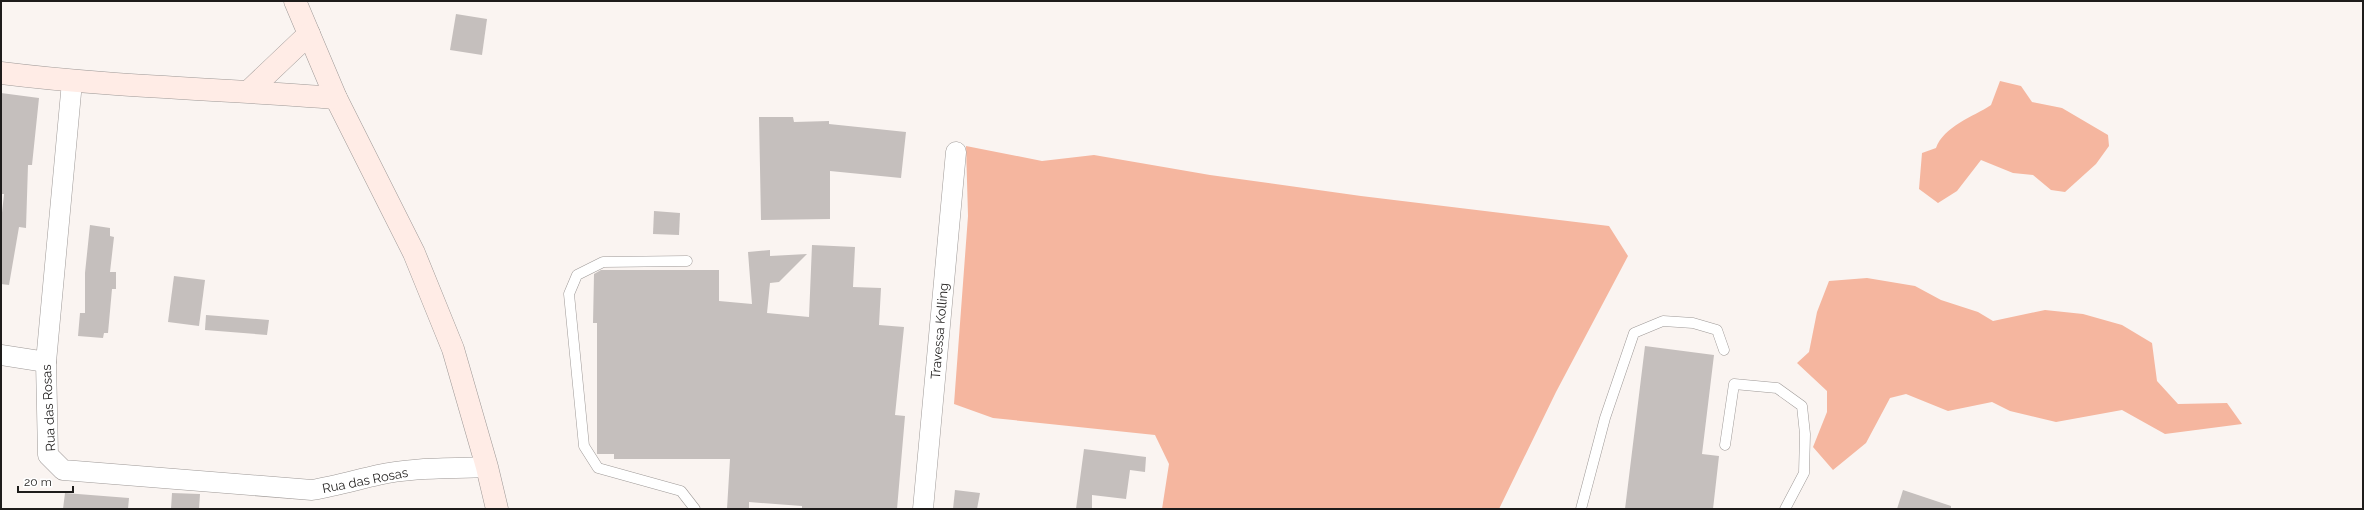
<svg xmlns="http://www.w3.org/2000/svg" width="2364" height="510" font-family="Raleway,sans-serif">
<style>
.green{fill:#f5b69f}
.building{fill:#c5bfbd}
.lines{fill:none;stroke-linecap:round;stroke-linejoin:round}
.lane-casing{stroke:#9e9997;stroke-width:11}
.street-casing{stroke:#9e9997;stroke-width:21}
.secondary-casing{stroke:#9e9997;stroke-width:23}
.lane{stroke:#fff;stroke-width:10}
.street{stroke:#fff;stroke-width:20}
.secondary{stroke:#ffece6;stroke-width:22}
.labels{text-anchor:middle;stroke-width:3;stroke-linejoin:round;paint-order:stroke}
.street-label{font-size:13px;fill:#1e1c1b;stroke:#fff}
</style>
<rect width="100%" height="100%" fill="#faf4f1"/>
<!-- green -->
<g class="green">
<path d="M 2000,81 L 2021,86 L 2032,102 L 2062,108 L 2108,135 L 2109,146 L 2096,164 L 2065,192 L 2051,190 L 2033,175 L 2013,173 L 1981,160 L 1957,191 L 1938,203 L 1919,189 L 1922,153 L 1936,148 C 1944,126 1973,117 1991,105 Z"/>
<path d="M 966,146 L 1042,161 L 1094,155 L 1210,175 L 1361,196 L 1609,226 L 1628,256 L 1556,392 L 1499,509 L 1162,509 L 1169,464 L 1155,435 L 993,418 L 954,404 L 968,216 Z"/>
<path d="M 1867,278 L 1915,286 L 1941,300 L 1978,312 L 1993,321 L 2045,310 L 2083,314 L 2122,325 L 2152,343 L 2157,381 L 2178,404 L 2227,403 L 2242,424 L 2165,434 L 2122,410 L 2056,422 L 2010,411 L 1992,402 L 1948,411 L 1906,394 L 1890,398 L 1866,443 L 1833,470 L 1813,447 L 1827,412 L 1827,391 L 1797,363 L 1809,352 L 1817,312 L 1829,281 Z"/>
</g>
<!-- building -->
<g class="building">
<path d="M 456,14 L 487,19 L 482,55 L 450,50 Z"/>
<path d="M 1,93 L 39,98 L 32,165 L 28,165 L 26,228 L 19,227 L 9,285 L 1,284 L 1,222 L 4,194 L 1,194 Z"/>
<path d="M 759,117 L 793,117 L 794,122 L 829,121 L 829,124 L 906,132 L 901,178 L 830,171 L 830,219 L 761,220 Z"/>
<path d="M 654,211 L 680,213 L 679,235 L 653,234 Z"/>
<path d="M 90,225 L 110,228 L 110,236 L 114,237 L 110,272 L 116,272 L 116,289 L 112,289 L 108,333 L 104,333 L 103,338 L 78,336 L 80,313 L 85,313 L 85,273 Z"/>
<path d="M 812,245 L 855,247 L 853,287 L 881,288 L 879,325 L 904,327 L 895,415 L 905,416 L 897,509 L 802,509 L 802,506 L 749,502 L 749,509 L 727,509 L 730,459 L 614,459 L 614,454 L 597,454 L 597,323 L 593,323 L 594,274 L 601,270 L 719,270 L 719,301 L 752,304 L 748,252 L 770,250 L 770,256 L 807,254 L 779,282 L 770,283 L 767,313 L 809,317 Z"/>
<path d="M 174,276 L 205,280 L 199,326 L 168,322 Z"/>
<path d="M 206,315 L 269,320 L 267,335 L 205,330 Z"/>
<path d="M 1645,346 L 1714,355 L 1702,454 L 1719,456 L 1713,509 L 1625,509 Z"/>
<path d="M 1084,449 L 1146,457 L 1145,472 L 1130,470 L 1126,499 L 1092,495 L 1092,509 L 1076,509 Z"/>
<path d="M 955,490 L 980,493 L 977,509 L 953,509 Z"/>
<path d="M 1903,490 L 1951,506 L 1951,509 L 1897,509 Z"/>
<path d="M 65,493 L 129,498 L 128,509 L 63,509 Z"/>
<path d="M 172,493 L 200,494 L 199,509 L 171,509 Z"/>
</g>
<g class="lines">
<defs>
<g id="lane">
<path d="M 687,261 L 603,262 L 577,275 L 569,294 L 584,446 L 598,468 L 681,491 L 695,509"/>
<path d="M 1725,445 L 1734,384 L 1777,388 L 1802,406 L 1805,434 L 1804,473 L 1785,509"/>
<path d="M 1581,509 L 1605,418 L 1634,333 L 1663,321 L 1693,323 L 1717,330 L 1724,350"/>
</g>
<g id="street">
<path d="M 72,82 L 46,362 L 48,455 L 63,470 L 312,490 C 335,486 356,480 378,475 C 413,467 451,469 487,467"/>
<path d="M 1,355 L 46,362"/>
<path d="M 923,509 L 956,152"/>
</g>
<g id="secondary">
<path d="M 295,1 L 336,98 L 414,253 L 453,349 L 487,467 L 497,509"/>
<path d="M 1,73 C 112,87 224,89 336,98"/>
<path d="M 249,91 L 309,34"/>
</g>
</defs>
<!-- lane casing -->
<use href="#lane" class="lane-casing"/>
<!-- street casing -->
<use href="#street" class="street-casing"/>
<!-- secondary casing -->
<use href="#secondary" class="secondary-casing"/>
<!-- lane -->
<use href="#lane" class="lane"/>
<!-- street -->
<use href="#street" class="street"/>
<!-- secondary -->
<use href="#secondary" class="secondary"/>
</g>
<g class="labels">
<!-- street labels -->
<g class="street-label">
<text transform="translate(939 331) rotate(-85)" y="5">Travessa Kolling</text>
<text transform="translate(48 408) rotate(-93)" y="5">Rua das Rosas</text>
<text transform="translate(365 480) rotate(-11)" y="5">Rua das Rosas</text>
</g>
</g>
<!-- border -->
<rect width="2364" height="510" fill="none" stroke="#1e1c1b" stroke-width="4"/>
<!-- scale -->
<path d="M18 486v6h55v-6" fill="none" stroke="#1e1c1b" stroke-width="2"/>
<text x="24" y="486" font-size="12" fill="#1e1c1b" stroke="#ffffff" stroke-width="3" paint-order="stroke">20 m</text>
</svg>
